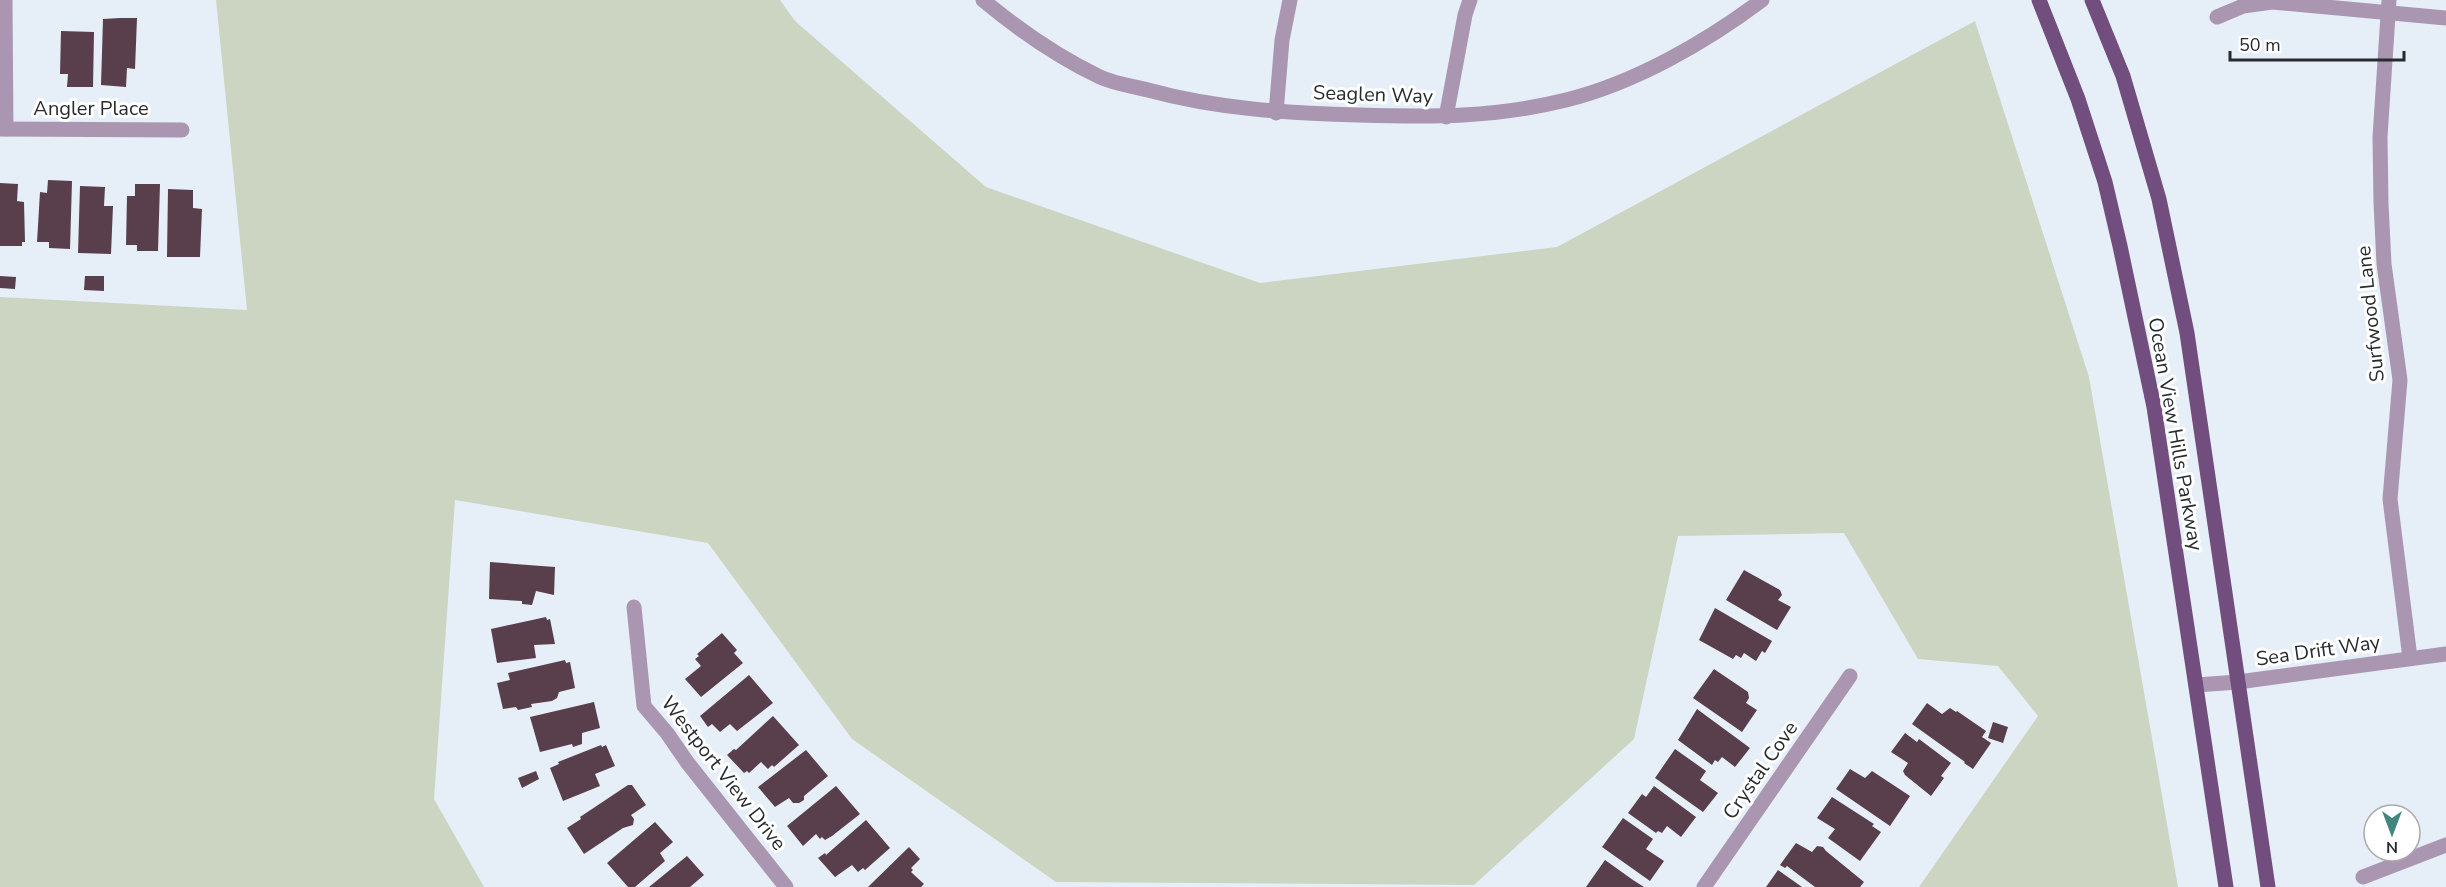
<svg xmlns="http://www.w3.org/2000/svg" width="2446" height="887" font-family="'Nunito Sans',sans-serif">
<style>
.green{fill:#ccd5c2}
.building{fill:#593e4c}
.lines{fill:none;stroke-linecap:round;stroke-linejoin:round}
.minor{stroke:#ab96b2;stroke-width:15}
.major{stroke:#724e7e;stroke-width:15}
.labels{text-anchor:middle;stroke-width:6;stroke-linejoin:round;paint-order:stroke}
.street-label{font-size:20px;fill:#272b2e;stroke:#fff}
</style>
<rect width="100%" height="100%" fill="#e6eff8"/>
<!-- green -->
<path class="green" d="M 216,0 L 780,0 L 795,21 L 986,187 L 1260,283 L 1557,247 L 1975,21 L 2089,377 L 2178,887 L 1919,887 L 2038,716 L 1998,666 L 1918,659 L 1844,533 L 1678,536 L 1634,739 L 1474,885 L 1056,882 L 852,739 L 708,543 L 455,500 L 434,799 L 484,887 L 0,887 L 0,297 L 247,310 Z"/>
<!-- building -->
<g class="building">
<path d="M 120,18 L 137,18 L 135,69 L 127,68 L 126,87 L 101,85 L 103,19 Z"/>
<path d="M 61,31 L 94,32 L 93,87 L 67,87 L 68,74 L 60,74 Z"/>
<path d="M 48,180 L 72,181 L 70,249 L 49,248 L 49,242 L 37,242 L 40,192 L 47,193 Z"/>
<path d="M 0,183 L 18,184 L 17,201 L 24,202 L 25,242 L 22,242 L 22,246 L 0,246 Z"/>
<path d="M 135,184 L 160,184 L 158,251 L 137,251 L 137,245 L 126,245 L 127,196 L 135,196 Z"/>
<path d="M 80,186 L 105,187 L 104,206 L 113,206 L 111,254 L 78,253 Z"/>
<path d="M 168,189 L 193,190 L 193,208 L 202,209 L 200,257 L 167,257 Z"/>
<path d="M 0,276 L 16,277 L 15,289 L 0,288 Z"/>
<path d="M 85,276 L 104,276 L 104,291 L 84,290 Z"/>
<path d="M 490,562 L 555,567 L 554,595 L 536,591 L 532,605 L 522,604 L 522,601 L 489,599 Z"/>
<path d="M 1744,570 L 1780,590 L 1782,595 L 1778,600 L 1791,607 L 1777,630 L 1726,600 Z"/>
<path d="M 1715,608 L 1772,641 L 1765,653 L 1762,651 L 1756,661 L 1744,653 L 1741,658 L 1736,655 L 1733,659 L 1699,640 Z"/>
<path d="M 546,617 L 547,620 L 550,619 L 555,644 L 534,645 L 536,658 L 497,663 L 491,629 Z"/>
<path d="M 722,633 L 737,650 L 734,653 L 743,663 L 701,697 L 685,679 L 701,666 L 695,659 L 699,656 L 697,654 Z"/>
<path d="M 565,660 L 566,663 L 570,662 L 575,688 L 559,692 L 557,698 L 552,701 L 531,704 L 532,707 L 518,710 L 516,707 L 503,709 L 497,683 L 510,680 L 508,673 Z"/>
<path d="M 1714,669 L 1748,692 L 1749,698 L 1746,703 L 1757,710 L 1742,732 L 1693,698 Z"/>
<path d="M 749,675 L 773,703 L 737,731 L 730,724 L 720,732 L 712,724 L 708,727 L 700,716 Z"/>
<path d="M 594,702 L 600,728 L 582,733 L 582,744 L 573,747 L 572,744 L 540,752 L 530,717 Z"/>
<path d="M 1927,703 L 1942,714 L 1950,708 L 1956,712 L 1957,711 L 1986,731 L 1982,737 L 1991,743 L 1973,769 L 1964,763 L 1965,762 L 1912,724 Z"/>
<path d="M 1697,709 L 1750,748 L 1735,767 L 1722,757 L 1718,762 L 1715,760 L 1712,765 L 1678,740 Z"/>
<path d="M 773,716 L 799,745 L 774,767 L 772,765 L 768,769 L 761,762 L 749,773 L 747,771 L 744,773 L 727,755 L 734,749 L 736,750 Z"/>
<path d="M 1993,722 L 2008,727 L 2003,743 L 1988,738 Z"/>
<path d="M 1905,733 L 1917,742 L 1919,739 L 1951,763 L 1941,776 L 1944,778 L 1931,796 L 1905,775 L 1903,771 L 1908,763 L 1891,752 Z"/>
<path d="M 601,745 L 602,747 L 606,745 L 615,766 L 595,774 L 600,786 L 563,801 L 550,768 L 559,764 L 558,762 Z"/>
<path d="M 1675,749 L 1706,771 L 1700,780 L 1718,793 L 1703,812 L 1655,778 Z"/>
<path d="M 806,750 L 828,776 L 804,796 L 804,800 L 799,803 L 793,803 L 789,798 L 775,807 L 758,787 Z"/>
<path d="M 1850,769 L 1865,778 L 1872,771 L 1910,796 L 1890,826 L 1836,789 Z"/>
<path d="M 536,771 L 539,779 L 522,788 L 518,778 Z"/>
<path d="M 628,785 L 632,785 L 646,805 L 631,815 L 634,819 L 633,825 L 623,828 L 584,854 L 567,828 L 581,819 L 580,817 Z"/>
<path d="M 836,786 L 860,814 L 832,836 L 825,840 L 822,837 L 820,839 L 816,834 L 803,846 L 787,826 Z"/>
<path d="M 1654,786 L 1696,817 L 1681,837 L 1667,826 L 1662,833 L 1658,831 L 1656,833 L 1628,813 L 1642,794 L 1646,797 Z"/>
<path d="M 1832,797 L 1874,824 L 1872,826 L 1881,832 L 1860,861 L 1828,838 L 1835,829 L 1817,818 Z"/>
<path d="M 1623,818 L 1653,839 L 1646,849 L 1664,861 L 1650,881 L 1602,847 Z"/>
<path d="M 866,820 L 890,848 L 865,870 L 863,868 L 858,872 L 852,865 L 835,877 L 818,858 L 825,853 L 826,855 Z"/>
<path d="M 655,822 L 673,842 L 660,853 L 665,861 L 635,887 L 628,887 L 607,863 Z"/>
<path d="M 1796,843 L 1812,852 L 1817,846 L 1823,847 L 1826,851 L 1864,882 L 1860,887 L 1815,887 L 1787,866 L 1785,868 L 1780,865 Z"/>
<path d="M 909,847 L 920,859 L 911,868 L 913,870 L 911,872 L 924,884 L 921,887 L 868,887 Z"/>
<path d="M 687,856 L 704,875 L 690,887 L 649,887 Z"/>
<path d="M 1605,860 L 1633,880 L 1644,887 L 1586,887 Z"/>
<path d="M 1778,870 L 1802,887 L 1766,887 Z"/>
</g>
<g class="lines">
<!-- minor -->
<g class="minor">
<path d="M 5,0 L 6,129"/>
<path d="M 983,0 C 1019,30 1058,57 1100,77 C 1115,84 1133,86 1148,90 C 1217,109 1287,113 1359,115 C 1432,117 1494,118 1566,100 C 1635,83 1706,42 1762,0"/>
<path d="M 2389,0 L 2380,137 L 2381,203 L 2384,264 L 2400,380 L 2390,499 L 2410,658"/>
<path d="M 2217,17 L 2243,6 L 2272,2 L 2446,18"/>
<path d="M 1276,113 L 1282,40 L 1290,0"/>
<path d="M 1446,117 L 1465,15 L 1470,0"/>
<path d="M 0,129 L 182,130"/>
<path d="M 634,607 L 644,706 L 667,733 L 687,762 L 786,887"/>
<path d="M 2196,685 L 2238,682 L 2446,654"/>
<path d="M 2363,877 L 2446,845"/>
<path d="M 1704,887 L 1850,676"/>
</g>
<!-- major -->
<g class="major">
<path d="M 2039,0 L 2078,99 L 2105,182 L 2120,246 L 2154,407 L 2226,887"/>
<path d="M 2092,0 L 2123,76 L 2159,199 L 2187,333 L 2268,887"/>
</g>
</g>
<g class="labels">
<!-- street labels -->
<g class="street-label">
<text transform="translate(1373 94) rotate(2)" y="7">Seaglen Way</text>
<text x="91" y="115">Angler Place</text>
<text transform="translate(2370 314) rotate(-96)" y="7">Surfwood Lane</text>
<text transform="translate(2176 434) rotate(80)" y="7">Ocean View Hills Parkway</text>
<text transform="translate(2318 650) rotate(-8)" y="7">Sea Drift Way</text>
<text transform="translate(1760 770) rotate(-55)" y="7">Crystal Cove</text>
<text transform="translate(724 773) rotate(52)" y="7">Westport View Drive</text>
</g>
</g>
<!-- north arrow -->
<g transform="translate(2392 833) rotate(180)"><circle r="28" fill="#ffffff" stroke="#a9aaab" stroke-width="1.5"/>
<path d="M0-4.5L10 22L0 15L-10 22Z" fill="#41877f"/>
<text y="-9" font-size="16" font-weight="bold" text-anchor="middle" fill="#272b2e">N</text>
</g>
<!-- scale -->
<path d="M2230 51v9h174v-9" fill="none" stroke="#272b2e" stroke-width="3"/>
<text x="2239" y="51" font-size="18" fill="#272b2e" stroke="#ffffff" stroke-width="4.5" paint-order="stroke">50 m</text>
</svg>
